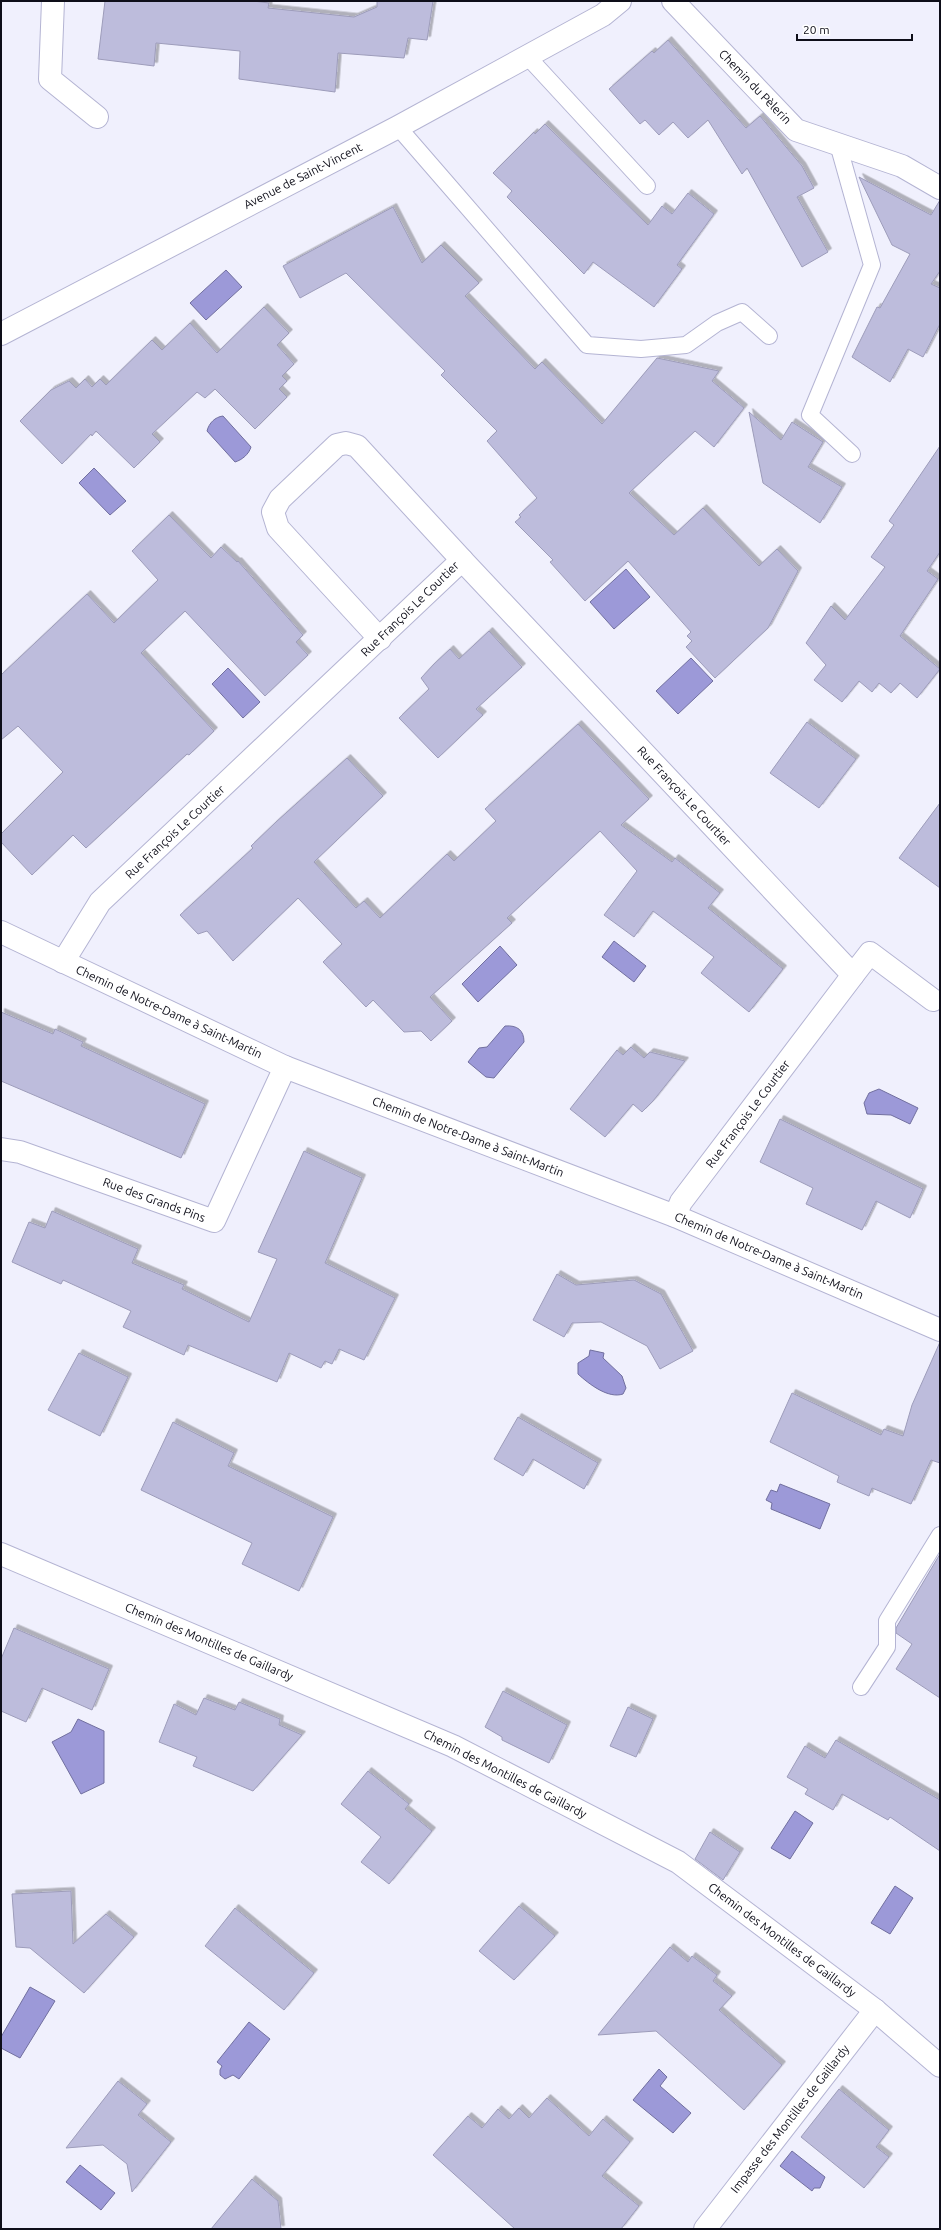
<svg xmlns="http://www.w3.org/2000/svg" width="941" height="2230" font-family="Ubuntu,sans-serif">
<style>
.water{fill:#9c99d8;stroke:#716f9f}
.building{fill:#bdbcdc;stroke:#9d9cba;filter:url(#shadow)}
.lines{fill:none;stroke-linecap:round;stroke-linejoin:round}
.lane-casing{stroke:#b4b4d3;stroke-width:18}
.street-casing{stroke:#b4b4d3;stroke-width:24}
.secondary-casing{stroke:#b4b4d3;stroke-width:24}
.lane{stroke:#fff;stroke-width:16}
.street{stroke:#fff;stroke-width:22}
.secondary{stroke:#fff;stroke-width:22}
.labels{text-anchor:middle;stroke-width:3;stroke-linejoin:round;paint-order:stroke}
.street-label{font-size:12px;fill:#0e0e19;stroke:#fff}
</style>
<defs>
<filter id="shadow"><feDropShadow dx="3.5" dy="-3.5" stdDeviation="0" flood-color="#0004"/></filter>
</defs>
<rect width="100%" height="100%" fill="#f0f0fd"/>
<!-- water -->
<g class="water">
<path d="M 226,270 L 242,287 L 206,320 L 190,303 Z"/>
<path d="M 223,416 L 251,447 C 249,454 242,460 235,462 L 207,431 C 209,423 215,417 223,416 Z"/>
<path d="M 94,468 L 126,501 L 110,515 L 79,483 Z"/>
<path d="M 626,569 L 650,597 L 614,629 L 590,602 Z"/>
<path d="M 691,658 L 713,681 L 678,714 L 656,691 Z"/>
<path d="M 228,668 L 260,702 L 243,718 L 212,684 Z"/>
<path d="M 614,941 L 646,966 L 634,982 L 602,957 Z"/>
<path d="M 500,946 L 517,965 L 478,1002 L 462,984 Z"/>
<path d="M 505,1026 C 517,1025 524,1030 524,1042 L 494,1078 L 486,1077 L 468,1062 L 479,1048 L 487,1047 Z"/>
<path d="M 879,1089 L 918,1108 L 910,1124 L 891,1115 L 867,1114 L 864,1103 L 869,1093 Z"/>
<path d="M 590,1350 L 604,1353 L 603,1358 L 622,1376 L 626,1388 L 623,1394 C 608,1399 589,1384 578,1374 L 578,1363 L 589,1356 Z"/>
<path d="M 780,1484 L 830,1504 L 820,1529 L 771,1509 L 772,1503 L 766,1500 L 771,1490 L 777,1492 Z"/>
<path d="M 78,1719 L 104,1731 L 104,1783 L 81,1794 L 52,1742 L 71,1732 Z"/>
<path d="M 795,1811 L 813,1823 L 790,1859 L 771,1848 Z"/>
<path d="M 895,1886 L 913,1898 L 890,1934 L 871,1923 Z"/>
<path d="M 30,1987 L 55,2001 L 20,2058 L 1,2048 L 1,2037 Z"/>
<path d="M 249,2022 L 270,2039 L 239,2079 L 233,2075 L 225,2079 L 220,2075 L 220,2070 L 222,2066 L 217,2062 Z"/>
<path d="M 659,2069 L 667,2077 L 660,2086 L 691,2113 L 673,2133 L 633,2100 Z"/>
<path d="M 792,2151 L 825,2177 L 820,2188 L 814,2188 L 812,2191 L 780,2166 Z"/>
<path d="M 80,2165 L 115,2193 L 101,2210 L 66,2182 Z"/>
</g>
<!-- building -->
<g class="building">
<path d="M 105,1 L 253,1 L 269,3 L 268,8 L 354,17 L 377,7 L 377,1 L 433,1 L 427,40 L 408,38 L 404,58 L 338,53 L 335,92 L 239,79 L 240,51 L 156,43 L 154,66 L 98,59 Z"/>
<path d="M 668,40 L 746,128 L 760,116 L 802,166 L 814,188 L 797,197 L 828,252 L 802,267 L 747,168 L 742,174 L 708,120 L 688,138 L 673,122 L 659,135 L 645,120 L 640,124 L 609,89 L 652,51 L 654,53 Z"/>
<path d="M 545,124 L 648,225 L 662,206 L 672,214 L 688,193 L 714,214 L 677,265 L 682,269 L 654,307 L 593,262 L 584,274 L 507,197 L 512,191 L 493,173 L 534,132 L 535,134 Z"/>
<path d="M 859,177 L 931,215 L 940,200 L 940,271 L 931,284 L 940,288 L 940,324 L 923,357 L 908,349 L 890,382 L 852,357 L 877,307 L 880,308 L 910,254 L 892,245 Z"/>
<path d="M 393,207 L 422,263 L 441,245 L 479,283 L 465,296 L 535,369 L 542,362 L 602,424 L 657,358 L 719,371 L 712,381 L 744,408 L 714,447 L 695,431 L 629,493 L 674,535 L 703,508 L 759,566 L 777,549 L 798,571 L 768,628 L 715,678 L 686,647 L 692,641 L 687,636 L 691,632 L 628,561 L 585,601 L 550,562 L 553,560 L 515,522 L 521,517 L 519,515 L 537,498 L 487,441 L 497,431 L 441,375 L 445,371 L 346,273 L 300,298 L 283,266 Z"/>
<path d="M 264,307 L 289,333 L 277,345 L 294,364 L 282,376 L 287,381 L 279,389 L 287,397 L 255,429 L 215,389 L 205,398 L 197,392 L 152,434 L 160,442 L 134,468 L 96,431 L 92,436 L 91,434 L 62,464 L 20,421 L 51,390 L 69,381 L 76,388 L 85,379 L 92,387 L 100,379 L 106,385 L 152,340 L 162,350 L 190,323 L 217,353 Z"/>
<path d="M 749,412 L 781,440 L 792,422 L 823,442 L 808,467 L 842,487 L 820,523 L 763,483 Z"/>
<path d="M 940,446 L 940,552 L 927,571 L 938,579 L 900,636 L 940,669 L 917,698 L 900,683 L 891,693 L 879,683 L 872,692 L 859,681 L 842,702 L 814,680 L 826,665 L 806,643 L 831,606 L 845,620 L 885,567 L 871,557 L 894,525 L 889,521 Z"/>
<path d="M 169,515 L 211,558 L 221,547 L 237,562 L 238,561 L 303,635 L 296,642 L 308,655 L 265,696 L 185,611 L 141,653 L 214,731 L 189,755 L 187,754 L 86,848 L 73,835 L 32,875 L 1,842 L 1,834 L 63,772 L 18,726 L 1,740 L 1,675 L 87,594 L 114,623 L 158,580 L 132,551 Z"/>
<path d="M 489,631 L 522,667 L 476,709 L 483,715 L 438,758 L 399,718 L 429,689 L 421,678 L 434,664 L 450,649 L 459,659 Z"/>
<path d="M 807,722 L 856,759 L 819,808 L 770,773 Z"/>
<path d="M 578,724 L 649,799 L 621,825 L 672,862 L 675,858 L 720,893 L 708,908 L 783,969 L 749,1012 L 701,973 L 714,957 L 653,911 L 634,937 L 604,915 L 637,871 L 600,831 L 507,918 L 512,923 L 430,997 L 452,1021 L 431,1041 L 421,1031 L 404,1032 L 373,1000 L 366,1007 L 323,962 L 342,944 L 298,898 L 233,961 L 207,931 L 198,934 L 180,915 L 253,848 L 251,846 L 276,822 L 347,758 L 383,796 L 314,862 L 356,908 L 364,901 L 380,918 L 447,854 L 454,861 L 496,821 L 485,809 Z"/>
<path d="M 940,803 L 940,888 L 899,858 Z"/>
<path d="M 1,1012 L 53,1034 L 55,1029 L 83,1042 L 81,1046 L 205,1104 L 181,1158 L 1,1081 Z"/>
<path d="M 631,1047 L 644,1058 L 650,1052 L 685,1061 L 653,1101 L 642,1112 L 633,1104 L 605,1137 L 570,1109 L 617,1050 L 623,1055 Z"/>
<path d="M 780,1119 L 923,1189 L 910,1218 L 876,1201 L 862,1230 L 806,1204 L 813,1188 L 760,1162 Z"/>
<path d="M 304,1151 L 362,1178 L 325,1263 L 395,1298 L 364,1360 L 339,1349 L 332,1364 L 325,1361 L 321,1368 L 289,1353 L 277,1382 L 188,1345 L 184,1355 L 123,1327 L 131,1311 L 63,1280 L 61,1284 L 12,1262 L 29,1222 L 45,1228 L 52,1211 L 138,1249 L 132,1263 L 184,1285 L 182,1289 L 249,1322 L 277,1259 L 258,1252 Z"/>
<path d="M 557,1274 L 576,1285 L 634,1280 L 661,1294 L 693,1351 L 660,1369 L 647,1346 L 601,1322 L 572,1323 L 564,1337 L 533,1320 Z"/>
<path d="M 940,1342 L 940,1463 L 931,1460 L 911,1504 L 872,1488 L 869,1496 L 837,1482 L 839,1476 L 770,1442 L 792,1393 L 881,1435 L 884,1429 L 903,1436 L 912,1405 Z"/>
<path d="M 79,1353 L 128,1377 L 100,1436 L 48,1410 Z"/>
<path d="M 518,1417 L 598,1463 L 584,1489 L 533,1459 L 523,1476 L 494,1459 Z"/>
<path d="M 173,1422 L 234,1453 L 228,1466 L 333,1517 L 299,1591 L 242,1564 L 252,1543 L 141,1490 Z"/>
<path d="M 940,1554 L 940,1698 L 896,1669 L 912,1644 L 896,1633 L 896,1628 Z"/>
<path d="M 14,1628 L 109,1669 L 92,1710 L 42,1688 L 26,1722 L 1,1711 L 1,1659 Z"/>
<path d="M 503,1691 L 567,1725 L 549,1763 L 502,1740 L 502,1737 L 485,1727 Z"/>
<path d="M 204,1698 L 235,1710 L 239,1702 L 280,1719 L 279,1725 L 302,1735 L 253,1791 L 193,1766 L 197,1757 L 159,1742 L 174,1704 L 196,1715 Z"/>
<path d="M 628,1707 L 653,1719 L 636,1757 L 610,1746 Z"/>
<path d="M 836,1740 L 940,1800 L 940,1851 L 890,1817 L 888,1820 L 842,1794 L 833,1810 L 805,1794 L 808,1789 L 787,1777 L 805,1746 L 825,1758 Z"/>
<path d="M 368,1771 L 409,1804 L 405,1809 L 432,1831 L 389,1884 L 361,1862 L 381,1837 L 341,1804 Z"/>
<path d="M 710,1832 L 740,1852 L 723,1880 L 695,1859 Z"/>
<path d="M 71,1891 L 73,1944 L 106,1914 L 134,1937 L 84,1993 L 30,1948 L 16,1947 L 12,1894 Z"/>
<path d="M 519,1906 L 555,1936 L 514,1980 L 479,1951 Z"/>
<path d="M 235,1908 L 314,1973 L 284,2010 L 205,1946 Z"/>
<path d="M 670,1947 L 688,1962 L 692,1956 L 717,1975 L 713,1981 L 732,1996 L 719,2010 L 782,2065 L 744,2110 L 656,2031 L 598,2035 Z"/>
<path d="M 118,2081 L 147,2104 L 138,2115 L 171,2142 L 132,2192 L 127,2164 L 103,2145 L 66,2148 Z"/>
<path d="M 839,2089 L 889,2130 L 876,2147 L 889,2157 L 864,2188 L 801,2137 Z"/>
<path d="M 547,2098 L 589,2136 L 603,2119 L 630,2142 L 602,2176 L 639,2206 L 621,2229 L 515,2229 L 433,2155 L 468,2116 L 482,2128 L 498,2109 L 509,2119 L 519,2108 L 529,2118 Z"/>
<path d="M 252,2179 L 278,2201 L 281,2229 L 211,2229 Z"/>
</g>
<g class="lines">
<defs>
<g id="lane">
<path d="M 527,56 L 647,186"/>
<path d="M 398,127 L 587,345 L 641,349 L 686,345 L 717,323 L 742,312 L 769,336"/>
<path d="M 838,144 L 872,265 L 810,415 L 852,454"/>
<path d="M 861,1687 L 887,1647 L 887,1621 L 940,1535"/>
</g>
<g id="street">
<path d="M 53,1 L 50,79 L 97,117"/>
<path d="M 673,1 L 796,130 L 902,166 L 940,188"/>
<path d="M 380,639 L 278,528 L 273,512 L 280,499 L 337,445 L 346,443 L 357,446 L 462,560"/>
<path d="M 63,962 L 100,902 L 462,560 L 853,975 L 681,1202 L 675,1216"/>
<path d="M 853,975 L 870,953 L 933,1000"/>
<path d="M 1,1149 L 20,1152 L 214,1221 L 285,1067"/>
<path d="M 1,1554 L 453,1746 L 678,1862 L 875,2010 L 940,2066"/>
<path d="M 705,2229 L 875,2010"/>
</g>
<g id="secondary">
<path d="M 1,334 L 398,127 L 603,15 L 620,1"/>
<path d="M 1,932 L 285,1067 L 675,1216 L 940,1330"/>
</g>
</defs>
<!-- lane casing -->
<use href="#lane" class="lane-casing"/>
<!-- street casing -->
<use href="#street" class="street-casing"/>
<!-- secondary casing -->
<use href="#secondary" class="secondary-casing"/>
<!-- lane -->
<use href="#lane" class="lane"/>
<!-- street -->
<use href="#street" class="street"/>
<!-- secondary -->
<use href="#secondary" class="secondary"/>
</g>
<g class="labels">
<!-- street labels -->
<g class="street-label">
<text transform="translate(755 87) rotate(46)" y="4">Chemin du Pèlerin</text>
<text transform="translate(303 176) rotate(-27)" y="4">Avenue de Saint-Vincent</text>
<text transform="translate(410 609) rotate(-44)" y="4">Rue François Le Courtier</text>
<text transform="translate(684 796) rotate(47)" y="4">Rue François Le Courtier</text>
<text transform="translate(175 832) rotate(-43)" y="4">Rue François Le Courtier</text>
<text transform="translate(169 1012) rotate(25)" y="4">Chemin de Notre-Dame à Saint-Martin</text>
<text transform="translate(748 1114) rotate(-53)" y="4">Rue François Le Courtier</text>
<text transform="translate(468 1137) rotate(21)" y="4">Chemin de Notre-Dame à Saint-Martin</text>
<text transform="translate(154 1200) rotate(20)" y="4">Rue des Grands Pins</text>
<text transform="translate(769 1256) rotate(23)" y="4">Chemin de Notre-Dame à Saint-Martin</text>
<text transform="translate(209 1642) rotate(23)" y="4">Chemin des Montilles de Gaillardy</text>
<text transform="translate(505 1774) rotate(27)" y="4">Chemin des Montilles de Gaillardy</text>
<text transform="translate(782 1940) rotate(37)" y="4">Chemin des Montilles de Gaillardy</text>
<text transform="translate(790 2119) rotate(-52)" y="4">Impasse des Montilles de Gaillardy</text>
</g>
</g>
<!-- border -->
<rect width="941" height="2230" fill="none" stroke="#0e0e19" stroke-width="4"/>
<!-- scale -->
<path d="M797 34v6h115v-6" fill="none" stroke="#0e0e19" stroke-width="2"/>
<text x="803" y="34" font-size="12" fill="#0e0e19" stroke="#ffffff" stroke-width="3" paint-order="stroke">20 m</text>
</svg>
